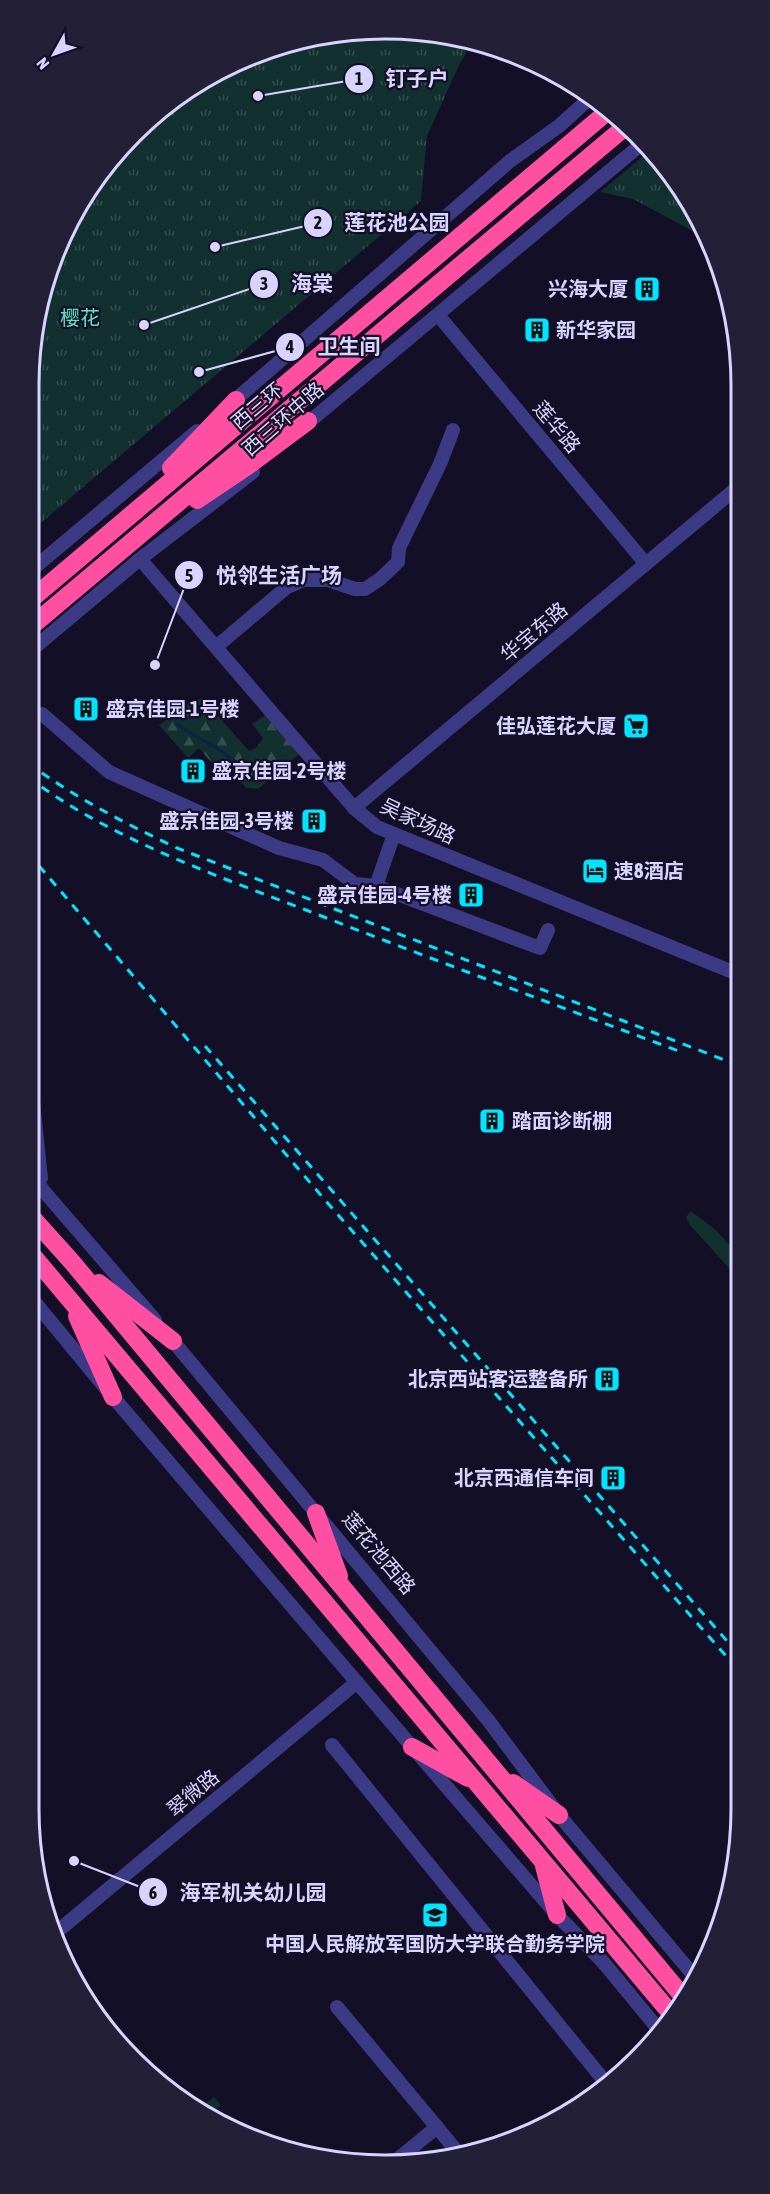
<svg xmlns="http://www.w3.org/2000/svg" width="770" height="2194" font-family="'Asap Condensed','Noto Sans SC',sans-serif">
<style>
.grass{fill:#12302f}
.forest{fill:url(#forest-firs)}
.park{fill:url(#park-tufts)}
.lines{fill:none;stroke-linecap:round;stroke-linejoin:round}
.stream{stroke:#0c2248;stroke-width:3}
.minor{stroke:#3d3a85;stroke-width:14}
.highway{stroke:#ff4fa3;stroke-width:18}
.rail{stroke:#00e5ff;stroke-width:3;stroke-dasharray:9 8;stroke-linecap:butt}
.labels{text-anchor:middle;stroke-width:4.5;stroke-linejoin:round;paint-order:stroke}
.poi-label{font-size:20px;font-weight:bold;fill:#d9d4ff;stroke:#130f26;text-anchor:end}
.park-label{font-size:20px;fill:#5fe0c0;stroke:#130f26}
.street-label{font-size:20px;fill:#d9d4ff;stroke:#130f26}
.rim{fill:none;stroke:#d9d4ff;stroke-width:3}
.leader{fill:none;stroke:#d9d4ff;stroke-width:2}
.callout-dot{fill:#d9d4ff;stroke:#130f26;stroke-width:2}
.mark-label{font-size:18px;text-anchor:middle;font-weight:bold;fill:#111}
.callout-label{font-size:21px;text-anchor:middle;font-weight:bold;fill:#d9d4ff;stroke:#130f26;stroke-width:4.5;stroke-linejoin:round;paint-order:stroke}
</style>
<defs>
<pattern id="forest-firs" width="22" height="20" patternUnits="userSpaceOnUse" patternTransform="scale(1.5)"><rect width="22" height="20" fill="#12302f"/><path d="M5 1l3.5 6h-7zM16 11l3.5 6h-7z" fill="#344d4e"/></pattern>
<pattern id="park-tufts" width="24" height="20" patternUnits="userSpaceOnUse" patternTransform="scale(1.5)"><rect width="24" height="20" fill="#12302f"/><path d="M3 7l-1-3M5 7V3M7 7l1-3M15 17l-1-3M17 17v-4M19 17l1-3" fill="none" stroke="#344d4e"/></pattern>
</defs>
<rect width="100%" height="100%" fill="#130f26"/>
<!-- grass -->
<path class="grass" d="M 691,1211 L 717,1231 L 740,1257 L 740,1280 L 689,1224 L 686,1217 Z"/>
<!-- forest -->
<path class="forest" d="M 202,698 L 249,751 L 257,747 L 263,738 L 252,724 L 271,711 L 304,750 L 258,789 L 246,788 L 224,762 L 216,768 L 199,748 L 188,758 L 159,725 L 189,703 Z"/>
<!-- park -->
<g class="park">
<path d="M 338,32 L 474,40 L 459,65 L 427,136 L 421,201 L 29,533 L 28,385 L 41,293 L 102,168 L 206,76 Z"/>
<path d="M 652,149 L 705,228 L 706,232 L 702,236 L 633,199 L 600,192 Z"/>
<path d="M 214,2097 L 221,2105 L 209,2115 L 201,2108 Z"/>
</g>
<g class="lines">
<!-- stream -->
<path class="stream" d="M 177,724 C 195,738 218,746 236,762 C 242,767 247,774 252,780"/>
<!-- minor -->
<g class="minor">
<path d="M 438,315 L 646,564"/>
<path d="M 228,406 L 510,161 L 559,126 L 590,98"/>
<path d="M 303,427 L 644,142"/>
<path d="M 140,559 L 354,808 L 377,827 L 740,975"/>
<path d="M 28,573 L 197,431"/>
<path d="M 216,647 L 287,587 L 304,580 L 328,580 L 355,589 L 365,589 L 380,579 L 398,562 L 399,548 L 440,464 L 453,430"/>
<path d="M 28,653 L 140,559 L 253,472"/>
<path d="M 42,714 L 109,772 L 279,848 L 323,860 L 355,884 L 376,886 L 540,948 L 548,930"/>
<path d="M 354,808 L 739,486"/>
<path d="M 376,886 L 394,834"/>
<path d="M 28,1055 L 41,1178"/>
<path d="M 28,1160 L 42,1189 L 155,1320"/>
<path d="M 28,1294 L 113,1397 L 408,1742 L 557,1915 L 603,1962 L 659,2030"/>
<path d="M 167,1334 L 488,1720 L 559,1815 L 695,1977"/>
<path d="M 332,1745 L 606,2083"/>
<path d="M 53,1935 L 357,1682"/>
<path d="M 337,2007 L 460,2155"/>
<path d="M 398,2159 L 437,2127"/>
</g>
<!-- highway -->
<g class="highway">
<path d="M 171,468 L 236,400"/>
<path d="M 197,500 L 249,465 L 308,421"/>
<path d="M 28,602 L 607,112"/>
<path d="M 28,629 L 625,127"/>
<path d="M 28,1213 L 72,1262 L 685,1999"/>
<path d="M 28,1250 L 673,2016"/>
<path d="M 99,1283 L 173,1341"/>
<path d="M 77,1316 L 113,1397"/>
<path d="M 316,1513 L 339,1576"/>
<path d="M 412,1747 L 468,1778"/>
<path d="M 513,1783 L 559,1815"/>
<path d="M 544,1866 L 557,1915"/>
</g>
<!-- rail -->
<g class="rail">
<path d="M 28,763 C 74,797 126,824 177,848 L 740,1066"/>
<path d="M 28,777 C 107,837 214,875 306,910 C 431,959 558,1006 684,1053"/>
<path d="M 28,853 L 325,1200 L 741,1673"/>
<path d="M 205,1046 L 741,1657"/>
</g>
</g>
<!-- icons -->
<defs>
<symbol id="building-square" viewBox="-11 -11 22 22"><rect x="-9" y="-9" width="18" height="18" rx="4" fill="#00e5ff" stroke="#130f26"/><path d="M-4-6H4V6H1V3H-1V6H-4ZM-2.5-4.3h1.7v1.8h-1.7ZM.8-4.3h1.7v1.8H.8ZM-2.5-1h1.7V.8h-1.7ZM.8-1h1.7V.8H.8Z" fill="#111"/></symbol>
<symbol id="supermarket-square" viewBox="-11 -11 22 22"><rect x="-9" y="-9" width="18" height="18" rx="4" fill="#00e5ff" stroke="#130f26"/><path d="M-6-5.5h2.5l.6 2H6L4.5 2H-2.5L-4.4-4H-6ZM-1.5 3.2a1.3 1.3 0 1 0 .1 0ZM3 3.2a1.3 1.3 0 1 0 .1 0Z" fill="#111"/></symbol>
<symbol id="hotel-square" viewBox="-11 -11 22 22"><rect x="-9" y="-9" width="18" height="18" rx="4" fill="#00e5ff" stroke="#130f26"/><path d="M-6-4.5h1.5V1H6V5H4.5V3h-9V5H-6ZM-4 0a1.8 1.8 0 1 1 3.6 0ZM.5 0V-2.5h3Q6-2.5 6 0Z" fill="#111"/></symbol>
<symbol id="university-square" viewBox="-11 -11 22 22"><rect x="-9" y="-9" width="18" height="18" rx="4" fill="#00e5ff" stroke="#130f26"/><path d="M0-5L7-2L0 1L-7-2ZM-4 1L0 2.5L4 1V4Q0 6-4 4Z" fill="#111"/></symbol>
</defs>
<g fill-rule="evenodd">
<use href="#building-square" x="632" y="274" width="30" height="30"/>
<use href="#building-square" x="522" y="315" width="30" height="30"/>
<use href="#building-square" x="71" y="694" width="30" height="30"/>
<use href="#supermarket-square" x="621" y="711" width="30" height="30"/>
<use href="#building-square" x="178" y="756" width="30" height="30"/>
<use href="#building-square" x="299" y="806" width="30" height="30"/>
<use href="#hotel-square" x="580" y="856" width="30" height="30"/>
<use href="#building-square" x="456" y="880" width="30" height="30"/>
<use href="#building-square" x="477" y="1106" width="30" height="30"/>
<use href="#building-square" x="592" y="1364" width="30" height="30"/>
<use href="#building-square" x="598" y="1463" width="30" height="30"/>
<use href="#university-square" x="420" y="1900" width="30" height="30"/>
</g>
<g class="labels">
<!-- poi labels -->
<g class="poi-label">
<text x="628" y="296">兴海大厦</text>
<text x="556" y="337" text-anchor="start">新华家园</text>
<text x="106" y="716" text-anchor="start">盛京佳园-1号楼</text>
<text x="616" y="733">佳弘莲花大厦</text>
<text x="212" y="778" text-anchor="start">盛京佳园-2号楼</text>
<text x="294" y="828">盛京佳园-3号楼</text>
<text x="614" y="878" text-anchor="start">速8酒店</text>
<text x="452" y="902">盛京佳园-4号楼</text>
<text x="512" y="1128" text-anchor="start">踏面诊断棚</text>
<text x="588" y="1386">北京西站客运整备所</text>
<text x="594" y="1485">北京西通信车间</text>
<text x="435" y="1951" text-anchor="middle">中国人民解放军国防大学联合勤务学院</text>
</g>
<!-- park labels -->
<g class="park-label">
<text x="80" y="325">樱花</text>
</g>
<!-- street labels -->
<g class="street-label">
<text transform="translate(257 406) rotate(-40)" y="7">西三环</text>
<text transform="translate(283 419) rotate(-41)" y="7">西三环中路</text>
<text transform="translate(557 427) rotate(50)" y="7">莲华路</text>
<text transform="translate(534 632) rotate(-40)" y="7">华宝东路</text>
<text transform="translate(418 821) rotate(25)" y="7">吴家场路</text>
<text transform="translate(379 1553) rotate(50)" y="7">莲花池西路</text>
<text transform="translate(193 1793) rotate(-40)" y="7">翠微路</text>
</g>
</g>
<!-- crop -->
<path d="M0 0H770V2194H0ZM385 39H385A346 346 0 0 1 731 385V1809A346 346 0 0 1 385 2155H385A346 346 0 0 1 39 1809V385A346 346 0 0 1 385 39Z" fill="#231f37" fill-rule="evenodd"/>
<path class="rim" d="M385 39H385A346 346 0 0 1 731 385V1809A346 346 0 0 1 385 2155H385A346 346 0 0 1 39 1809V385A346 346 0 0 1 385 39Z"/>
<!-- callouts -->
<path class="leader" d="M258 96L359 79M215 247L318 223M144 325L264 284M199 372L290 347M155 665L189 575M74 1861L153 1892"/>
<g class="callout-dot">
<circle cx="258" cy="96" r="6"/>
<circle cx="215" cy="247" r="6"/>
<circle cx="144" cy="325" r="6"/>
<circle cx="199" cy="372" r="6"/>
<circle cx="155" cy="665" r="6"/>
<circle cx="74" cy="1861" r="6"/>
<circle cx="359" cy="79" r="15"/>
<circle cx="318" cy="223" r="15"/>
<circle cx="264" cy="284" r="15"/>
<circle cx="290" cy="347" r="15"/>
<circle cx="189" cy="575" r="15"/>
<circle cx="153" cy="1892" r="15"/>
</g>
<g class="mark-label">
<text x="359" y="85">1</text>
<text x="318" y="229">2</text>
<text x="264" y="290">3</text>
<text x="290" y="353">4</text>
<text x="189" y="582">5</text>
<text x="153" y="1899">6</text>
</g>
<g class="callout-label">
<text x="417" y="86">钉子户</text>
<text x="397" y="230">莲花池公园</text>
<text x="312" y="291">海棠</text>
<text x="349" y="354">卫生间</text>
<text x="279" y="583">悦邻生活广场</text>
<text x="253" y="1900">海军机关幼儿园</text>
</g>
<!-- north arrow -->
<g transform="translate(54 54) rotate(230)" stroke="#130f26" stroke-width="4.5" paint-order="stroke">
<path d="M0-4.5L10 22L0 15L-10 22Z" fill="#d9d4ff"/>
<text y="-9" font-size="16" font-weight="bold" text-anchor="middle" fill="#d9d4ff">N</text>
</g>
</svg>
